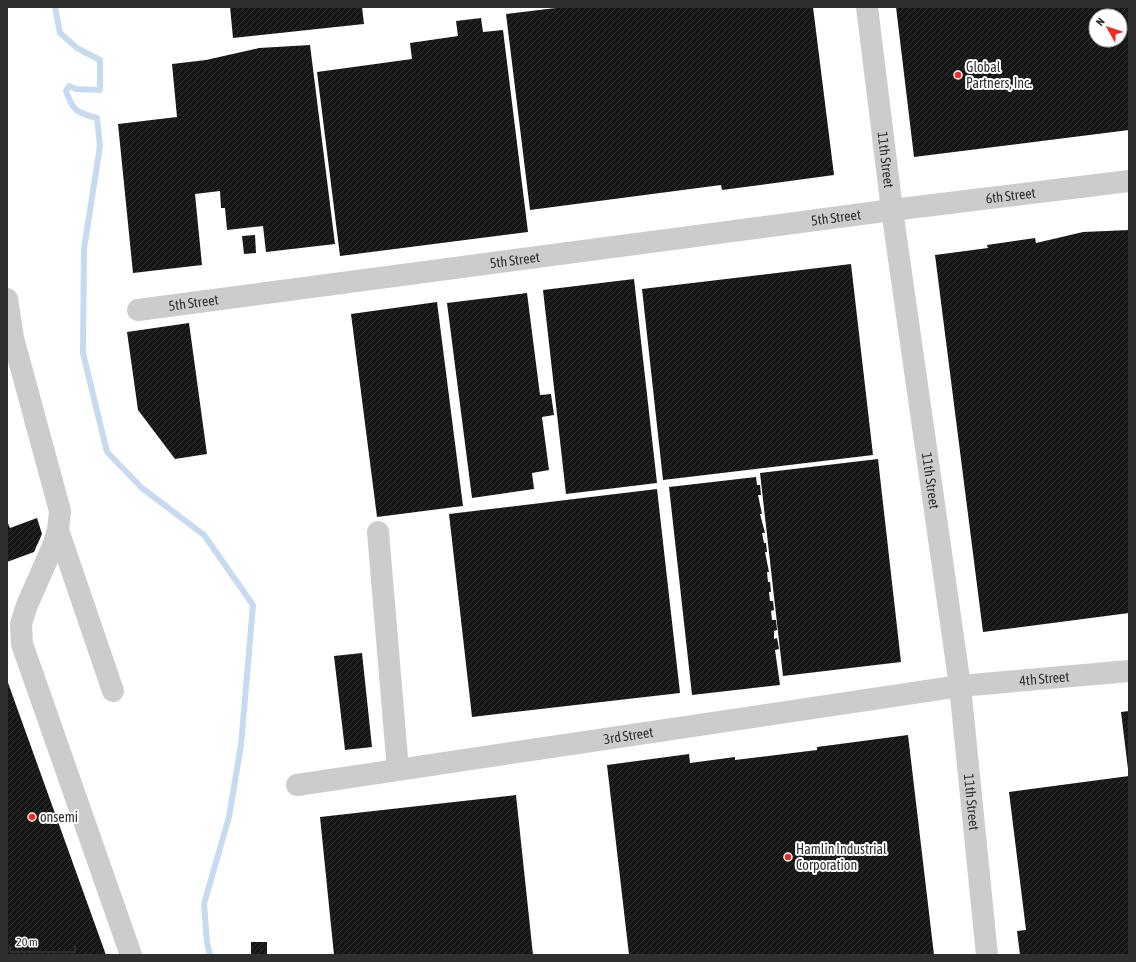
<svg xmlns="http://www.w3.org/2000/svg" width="1136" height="962" font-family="'Asap Condensed',sans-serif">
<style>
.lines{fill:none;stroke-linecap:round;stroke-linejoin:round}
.stream{stroke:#c6dbef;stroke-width:6}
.building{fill:url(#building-hatch);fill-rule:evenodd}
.minor{stroke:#ccc;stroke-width:22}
.poi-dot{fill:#f32924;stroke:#fff;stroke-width:1.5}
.labels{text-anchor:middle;stroke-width:4;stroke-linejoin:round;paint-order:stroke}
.poi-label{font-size:14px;fill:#2f2f2f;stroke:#fff;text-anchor:start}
.street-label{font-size:14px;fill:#2f2f2f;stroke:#fff}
</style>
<defs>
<pattern id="building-hatch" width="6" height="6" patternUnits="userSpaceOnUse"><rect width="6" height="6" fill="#161616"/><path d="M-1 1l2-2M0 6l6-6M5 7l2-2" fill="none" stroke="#303030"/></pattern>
</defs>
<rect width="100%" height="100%" fill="#fff"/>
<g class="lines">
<!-- stream -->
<path class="stream" d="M 55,7 L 60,33 L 77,48 L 100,60 L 100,90 L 76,89 L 69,86 L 66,91 C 73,111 77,113 97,118 L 100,146 L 84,249 L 83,353 L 107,452 L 142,488 L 204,535 L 253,605 L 241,745 L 229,817 L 204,904 L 207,943 L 210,955"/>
</g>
<!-- building -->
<g class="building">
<path d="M 230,7 L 362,7 L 364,24 L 233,38 Z"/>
<path d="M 564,7 L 813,7 L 834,175 L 722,190 L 721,185 L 530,210 L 506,14 Z"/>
<path d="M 896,7 L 1129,7 L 1129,130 L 914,157 ZM 1096,16 L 1120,16 L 1120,40 L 1096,40 Z"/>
<path d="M 481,18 L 483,32 L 503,30 L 528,232 L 340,256 L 317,72 L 412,59 L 410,43 L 458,36 L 456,21 Z"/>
<path d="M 310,45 L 335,244 L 266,252 L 263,226 L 227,230 L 225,208 L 221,208 L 220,191 L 195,194 L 202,265 L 133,273 L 118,124 L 177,117 L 172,64 L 206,60 L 259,48 Z"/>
<path d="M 1129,230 L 1129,613 L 983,632 L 935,255 L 988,248 L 987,245 L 1035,238 L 1036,243 L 1083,232 Z"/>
<path d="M 255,235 L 256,253 L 244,254 L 242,236 Z"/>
<path d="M 851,264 L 873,455 L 663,480 L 642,289 Z"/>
<path d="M 634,279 L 657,483 L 566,494 L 543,290 Z"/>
<path d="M 527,293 L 540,395 L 551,394 L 554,415 L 542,417 L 549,470 L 532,473 L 534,489 L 472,498 L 447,303 Z"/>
<path d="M 437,302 L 463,506 L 377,517 L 351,314 Z"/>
<path d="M 189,323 L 207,454 L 175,459 L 138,410 L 127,332 Z"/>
<path d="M 878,459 L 901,662 L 783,676 L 760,473 Z"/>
<path d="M 756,477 L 757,485 L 760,485 L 761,495 L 758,495 L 762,514 L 760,514 L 765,533 L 762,533 L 764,543 L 766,543 L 767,552 L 765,552 L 769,572 L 767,572 L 768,582 L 770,582 L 771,592 L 769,592 L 770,601 L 773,601 L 774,610 L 771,611 L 772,620 L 776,620 L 777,630 L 774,631 L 774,639 L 777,638 L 779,649 L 775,650 L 780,685 L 692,695 L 669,487 Z"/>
<path d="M 657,489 L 680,693 L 472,717 L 449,514 Z"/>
<path d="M 37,518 L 42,534 L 34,552 L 7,562 L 7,521 L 10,528 Z"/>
<path d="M 362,653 L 372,747 L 345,750 L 334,656 Z"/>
<path d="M 7,680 L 106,955 L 7,955 Z"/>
<path d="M 1129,711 L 1129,769 L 1128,769 L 1121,712 Z"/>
<path d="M 908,735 L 934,955 L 629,955 L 607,765 L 689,754 L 690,763 L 735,757 L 735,760 L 817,750 L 817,747 Z"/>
<path d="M 1129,776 L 1129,955 L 1020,955 L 1017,931 L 1026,930 L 1009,792 Z"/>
<path d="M 516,795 L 533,955 L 334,955 L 320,817 Z"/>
<rect x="251" y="942" width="16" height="13"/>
</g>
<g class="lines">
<!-- minor -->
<g class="minor">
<path id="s1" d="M 867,7 L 892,210 L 960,686 L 987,955"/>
<path d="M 7,299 L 13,338 L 60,511 L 58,530 L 53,546 L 27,605 L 21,624 L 22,644 L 131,955"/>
<path id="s2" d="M 138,310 L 892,210 L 1129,181"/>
<path d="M 58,530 L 113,691"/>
<path d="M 378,532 L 398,770"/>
<path id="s3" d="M 297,785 L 960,686 L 1129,671"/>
</g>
</g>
<!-- markers -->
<g class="poi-dot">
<circle cx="958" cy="75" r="4"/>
<circle cx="32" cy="817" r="4"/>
<circle cx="788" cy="857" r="4"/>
</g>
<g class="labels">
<!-- poi labels -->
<g class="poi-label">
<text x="966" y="72">Global<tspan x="966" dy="16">Partners, Inc.</tspan></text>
<text x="40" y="822">onsemi</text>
<text x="796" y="854">Hamlin Industrial<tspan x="796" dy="16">Corporation</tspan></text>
</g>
<!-- street labels -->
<g class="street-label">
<text dy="5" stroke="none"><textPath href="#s1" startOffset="154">11th Street</textPath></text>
<text dy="5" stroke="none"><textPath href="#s2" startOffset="880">6th Street</textPath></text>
<text dy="5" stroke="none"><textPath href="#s2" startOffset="704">5th Street</textPath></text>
<text dy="5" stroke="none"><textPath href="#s2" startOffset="380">5th Street</textPath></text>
<text dy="5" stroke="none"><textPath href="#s2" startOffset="56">5th Street</textPath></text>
<text dy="5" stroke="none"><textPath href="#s1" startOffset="478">11th Street</textPath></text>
<text dy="5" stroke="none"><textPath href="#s3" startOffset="755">4th Street</textPath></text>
<text dy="5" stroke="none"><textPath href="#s3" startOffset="335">3rd Street</textPath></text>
<text dy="5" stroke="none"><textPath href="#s1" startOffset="802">11th Street</textPath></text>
</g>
</g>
<!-- border -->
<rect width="1136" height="962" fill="none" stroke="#2f2f2f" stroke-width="16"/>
<!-- north arrow -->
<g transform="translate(1108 28) rotate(309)"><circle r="19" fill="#ffffff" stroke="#acacac"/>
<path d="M0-3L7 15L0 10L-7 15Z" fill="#f32924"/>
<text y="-6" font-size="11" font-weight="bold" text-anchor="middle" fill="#2f2f2f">N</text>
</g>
<!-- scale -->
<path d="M10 946v6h65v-6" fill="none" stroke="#2f2f2f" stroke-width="2"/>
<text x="16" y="946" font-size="12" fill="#2f2f2f" stroke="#ffffff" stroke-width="3" paint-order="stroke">20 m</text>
</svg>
